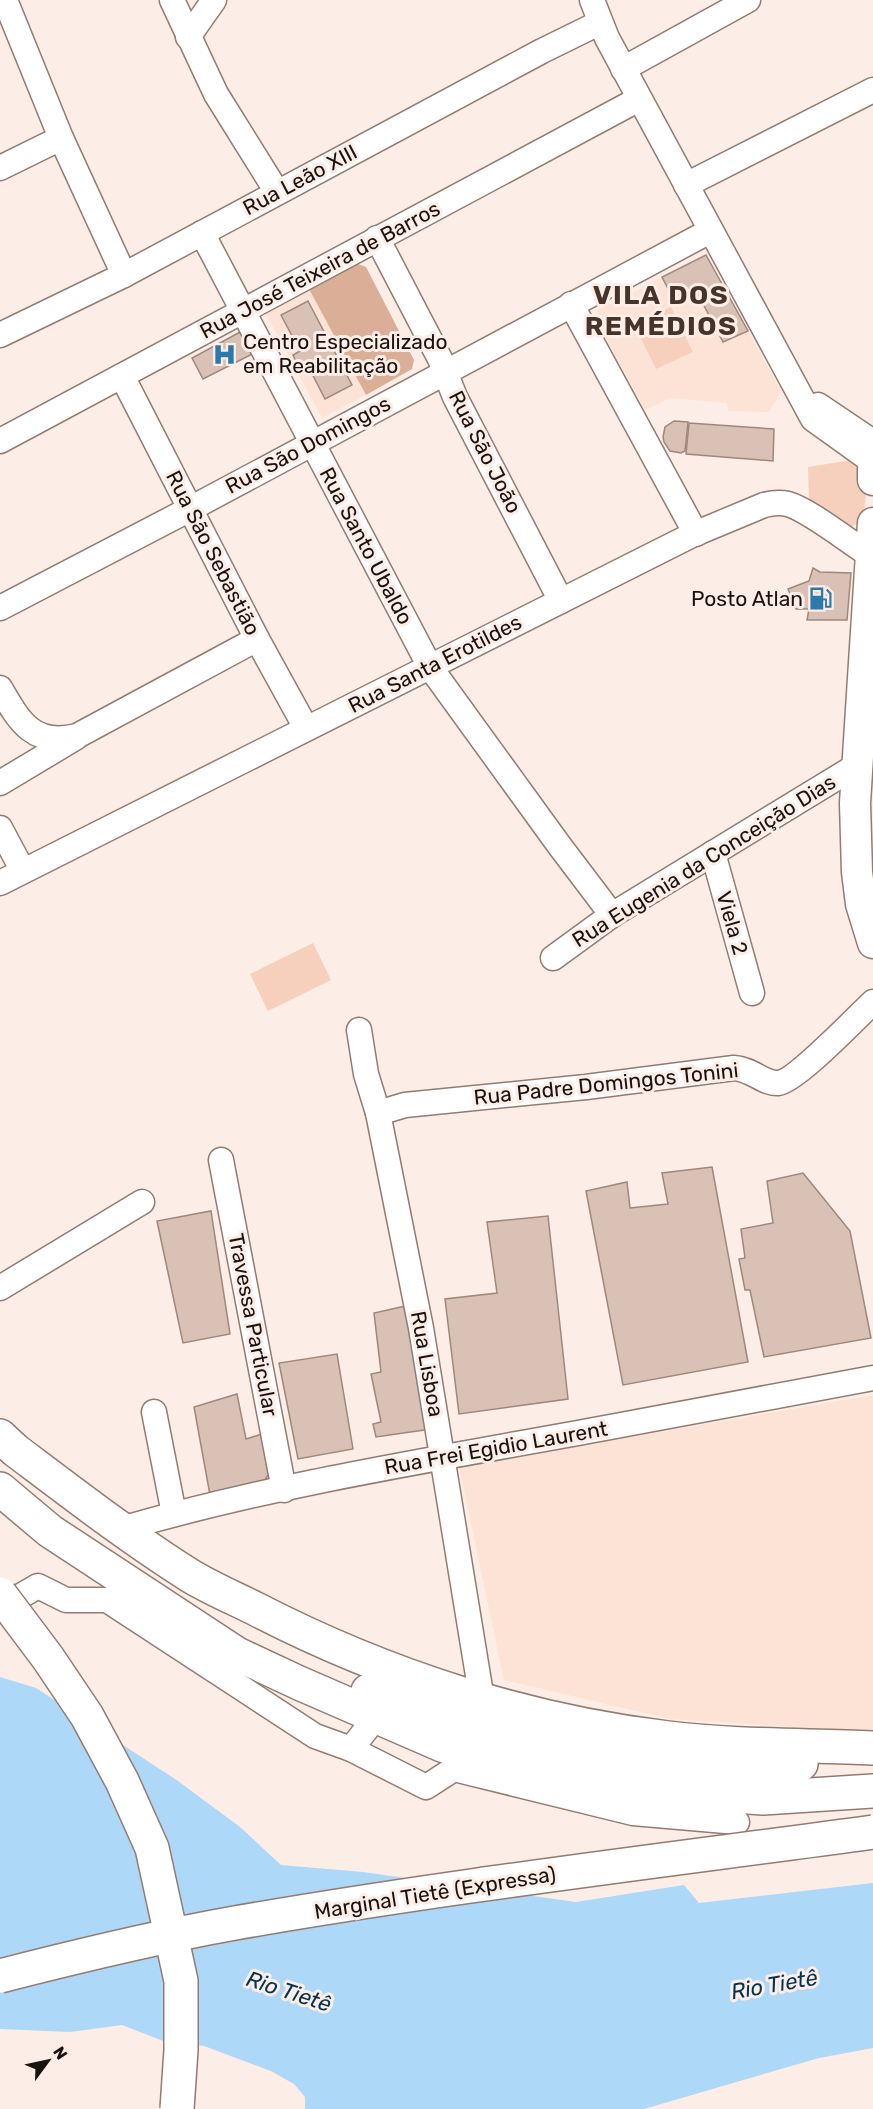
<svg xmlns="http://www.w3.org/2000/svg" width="873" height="2109" font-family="Rubik,sans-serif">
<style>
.built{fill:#fde3d6}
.green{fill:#f6d0bd}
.forest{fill:#dbae97}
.water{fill:#aed8f8}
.building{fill:#d9c1b5;stroke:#9e887d;stroke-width:1.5}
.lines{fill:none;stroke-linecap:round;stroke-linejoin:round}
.minor-casing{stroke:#927c71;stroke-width:27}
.major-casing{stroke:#927c71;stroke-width:33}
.highway-casing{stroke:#927c71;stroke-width:36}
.minor{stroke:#fff;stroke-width:24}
.major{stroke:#fff;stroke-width:30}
.highway{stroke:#fff;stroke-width:33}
.highway-bridge-casing{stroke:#927c71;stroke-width:36;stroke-linecap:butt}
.highway-bridge{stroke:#fff;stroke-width:33}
.labels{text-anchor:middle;stroke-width:6;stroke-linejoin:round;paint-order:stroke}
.street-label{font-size:21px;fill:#1a120e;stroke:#fcede6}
.poi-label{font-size:21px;fill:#1a120e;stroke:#fcede6;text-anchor:start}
.water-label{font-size:22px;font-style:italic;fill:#003452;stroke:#fcede6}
.district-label{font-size:27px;font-weight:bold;letter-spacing:1.5px;fill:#46332a;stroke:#fcede6}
</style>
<rect width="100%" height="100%" fill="#fcede6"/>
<!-- built -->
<g class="built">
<path d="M 706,255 L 781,391 L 769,412 L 728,411 L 727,403 L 670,398 L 645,410 L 596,320 L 598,310 Z"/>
<path d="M 309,289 L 366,395 L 322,418 L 265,312 Z"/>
<path d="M 873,1395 L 873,1729 L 861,1731 L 670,1719 L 504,1680 L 459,1467 Z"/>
</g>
<!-- green -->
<g class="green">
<path d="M 671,307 L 693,352 L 656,369 L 634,324 Z"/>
<path d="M 852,460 L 867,486 L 864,511 L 860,522 L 853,526 L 836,527 L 809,503 L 808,467 Z"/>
<path d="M 313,943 L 331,980 L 268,1011 L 250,974 Z"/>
</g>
<!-- forest -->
<path class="forest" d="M 358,264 L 366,267 L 414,360 L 412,369 L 366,395 L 309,289 Z"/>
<!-- water -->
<path class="water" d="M 0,1677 L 36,1688 L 178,1781 L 240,1827 L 281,1865 L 363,1872 L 576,1902 L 684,1885 L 699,1903 L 873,1883 L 873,2048 L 819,2058 L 644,2109 L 305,2109 L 305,2097 L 294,2084 L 271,2071 L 204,2046 L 166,2042 L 122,2025 L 70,2032 L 0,2029 Z"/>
<!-- building -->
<g class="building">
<path d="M 706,255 L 748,331 L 723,342 L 701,300 L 696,303 L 691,294 L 675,302 L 662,277 Z"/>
<path d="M 308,301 L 352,385 L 325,399 L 306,362 L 298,366 L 293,355 L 300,351 L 281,315 Z"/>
<path d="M 242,331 L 260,350 L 203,379 L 192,358 Z"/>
<path d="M 674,421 L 688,422 L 685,451 L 681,453 L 670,451 L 664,442 L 663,437 L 665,427 Z"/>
<path d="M 689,423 L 774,429 L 773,461 L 686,454 Z"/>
<path d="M 813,568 L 820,572 L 851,573 L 847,620 L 807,620 L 809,609 L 796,609 L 788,589 L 809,581 Z"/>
<path d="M 712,1167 L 748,1362 L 623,1385 L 586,1191 L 627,1182 L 630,1208 L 668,1204 L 662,1173 Z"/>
<path d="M 803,1173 L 850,1231 L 871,1338 L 764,1357 L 750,1290 L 745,1290 L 739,1259 L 745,1258 L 741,1229 L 773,1223 L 767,1181 Z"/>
<path d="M 211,1211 L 230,1334 L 183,1343 L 157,1221 Z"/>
<path d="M 548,1216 L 568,1399 L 459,1414 L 445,1299 L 497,1293 L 487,1222 Z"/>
<path d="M 410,1305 L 431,1429 L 376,1437 L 373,1424 L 381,1422 L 371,1374 L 381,1372 L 374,1313 Z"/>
<path d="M 337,1354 L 353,1449 L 298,1459 L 279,1363 Z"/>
<path d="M 237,1394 L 246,1439 L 262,1434 L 270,1473 L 263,1482 L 210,1495 L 194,1407 Z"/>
</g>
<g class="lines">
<defs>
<g id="minor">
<path d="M 5,0 L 61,138 L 124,275"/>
<path d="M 172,0 L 216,94 L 277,192"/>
<path d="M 592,0 L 607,38 L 813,419 L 873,462"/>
<path d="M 188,37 L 214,0"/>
<path d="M 623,69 L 748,0"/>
<path d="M 0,168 L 61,138"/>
<path d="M 686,185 L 873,90"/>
<path d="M 202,233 L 430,667 L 559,845 L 612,915"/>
<path d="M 377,238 L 440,359 L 455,397 L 561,601"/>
<path d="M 571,304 L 696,534"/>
<path d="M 0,335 L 124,275 L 542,51 L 599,23"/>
<path d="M 122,376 L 257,639 L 306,728"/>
<path d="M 818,405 L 873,442"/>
<path d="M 0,441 L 639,99"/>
<path d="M 0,608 L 190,509 L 710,231"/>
<path d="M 0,688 C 19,721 33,747 77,736 L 257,639"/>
<path d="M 0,783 L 75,738"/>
<path d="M 0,828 L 23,871"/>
<path d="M 713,853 L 752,993"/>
<path d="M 0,883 L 692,535 L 764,505 C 772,503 779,502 788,504 C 809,510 849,542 870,555"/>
<path d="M 553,958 L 612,915 L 856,766"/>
<path d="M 359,1030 L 366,1074 L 378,1113 L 421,1328 L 482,1700"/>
<path d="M 378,1113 L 405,1105 L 586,1087 L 734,1068 C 752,1069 764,1084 778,1083 C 795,1082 857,1017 873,1002"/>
<path d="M 221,1160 L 284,1490"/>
<path d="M 0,1288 L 142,1202"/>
<path d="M 154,1412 L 174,1514"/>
<path d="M 121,1529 C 279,1483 443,1458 605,1428 C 695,1412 784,1395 873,1378"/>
<path d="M 0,1608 L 38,1586 L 66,1600 L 107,1600 L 315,1736 L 351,1749 L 376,1717"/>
<path d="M 351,1749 L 426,1787 L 454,1769 L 633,1813 L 737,1822"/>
</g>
<g id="major">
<path d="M 873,468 L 873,480"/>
<path d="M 873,523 L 855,803 L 857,872 L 861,904 L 873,943"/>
</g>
<g id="highway">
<path d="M 0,1436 L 15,1450 C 72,1493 129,1537 189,1575 C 210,1588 234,1598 256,1609 C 384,1675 525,1721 668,1738 C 736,1746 805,1745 873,1748"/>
<path d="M 0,1489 L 50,1531 L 237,1654 L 299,1683 L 442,1745 L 507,1767 L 591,1784 L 622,1788 L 763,1798 L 873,1791"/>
<path d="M 368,1691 C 427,1715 489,1731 552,1745 C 611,1758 672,1769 733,1769 C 755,1769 778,1766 801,1764"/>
</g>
</defs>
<!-- minor casing -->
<use href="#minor" class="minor-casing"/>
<!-- major casing -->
<use href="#major" class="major-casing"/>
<!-- highway casing -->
<use href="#highway" class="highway-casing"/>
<!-- minor -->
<use href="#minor" class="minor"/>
<!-- major -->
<use href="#major" class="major"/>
<!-- highway -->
<use href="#highway" class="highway"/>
<defs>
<g id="highway-bridge">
<path d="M 0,1594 L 48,1658 L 87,1716 L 122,1781 L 152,1848 L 181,1981 L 181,2050 L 177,2109"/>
<path d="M 0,1976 C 78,1956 156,1937 235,1923 C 447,1886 660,1861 873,1832"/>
</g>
</defs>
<!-- highway-bridge casing -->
<use href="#highway-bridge" class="highway-bridge-casing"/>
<!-- highway-bridge -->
<use href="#highway-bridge" class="highway-bridge"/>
</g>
<!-- icons -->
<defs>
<symbol id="hospital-bare" viewBox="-9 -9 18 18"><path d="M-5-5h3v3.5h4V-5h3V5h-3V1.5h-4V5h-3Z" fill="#2c7aac" stroke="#fcede6" stroke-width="2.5" paint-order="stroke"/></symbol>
<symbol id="fuel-bare" viewBox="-9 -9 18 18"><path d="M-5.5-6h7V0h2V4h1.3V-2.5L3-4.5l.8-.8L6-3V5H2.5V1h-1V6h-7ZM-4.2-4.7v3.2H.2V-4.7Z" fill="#2c7aac" stroke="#fcede6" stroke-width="2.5" paint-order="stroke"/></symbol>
</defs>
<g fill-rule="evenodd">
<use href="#hospital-bare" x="208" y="338" width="33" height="33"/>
<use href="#fuel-bare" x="804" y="582" width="33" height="33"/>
</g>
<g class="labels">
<!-- street labels -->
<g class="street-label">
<text transform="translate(300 180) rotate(-28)" y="7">Rua Leão XIII</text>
<text transform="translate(320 270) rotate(-28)" y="7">Rua José Teixeira de Barros</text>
<text transform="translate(308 445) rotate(-28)" y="7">Rua São Domingos</text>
<text transform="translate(485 452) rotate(63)" y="7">Rua São João</text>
<text transform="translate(366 546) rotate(62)" y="7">Rua Santo Ubaldo</text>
<text transform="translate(213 553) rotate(63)" y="7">Rua São Sebastião</text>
<text transform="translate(435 664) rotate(-27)" y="7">Rua Santa Erotildes</text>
<text transform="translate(704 861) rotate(-32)" y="7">Rua Eugenia da Conceição Dias</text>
<text transform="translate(732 923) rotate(74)" y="7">Viela 2</text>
<text transform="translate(606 1084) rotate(-6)" y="7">Rua Padre Domingos Tonini</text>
<text transform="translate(253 1325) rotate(79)" y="7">Travessa Particular</text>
<text transform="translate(427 1364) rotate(80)" y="7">Rua Lisboa</text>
<text transform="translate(496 1448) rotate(-10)" y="7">Rua Frei Egidio Laurent</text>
<text transform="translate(435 1893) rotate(-9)" y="7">Marginal Tietê (Expressa)</text>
</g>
<!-- poi labels -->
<g class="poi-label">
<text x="243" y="349">Centro Especializado<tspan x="243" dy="24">em Reabilitação</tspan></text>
<text x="803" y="606" text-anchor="end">Posto Atlan</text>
</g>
<!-- water labels -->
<g class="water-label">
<text transform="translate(774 1984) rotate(-10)" y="8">Rio Tietê</text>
<text transform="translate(289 1991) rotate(18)" y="8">Rio Tietê</text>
</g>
<!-- district labels -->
<g class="district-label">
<text x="661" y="304">VILA DOS<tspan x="661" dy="31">REMÉDIOS</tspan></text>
</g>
</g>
<!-- north arrow -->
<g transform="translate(48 2061) rotate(57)" stroke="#fcede6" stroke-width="4.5" paint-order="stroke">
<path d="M0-4.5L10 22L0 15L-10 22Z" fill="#1a120e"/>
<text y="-9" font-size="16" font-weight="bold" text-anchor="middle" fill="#1a120e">N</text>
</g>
</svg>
